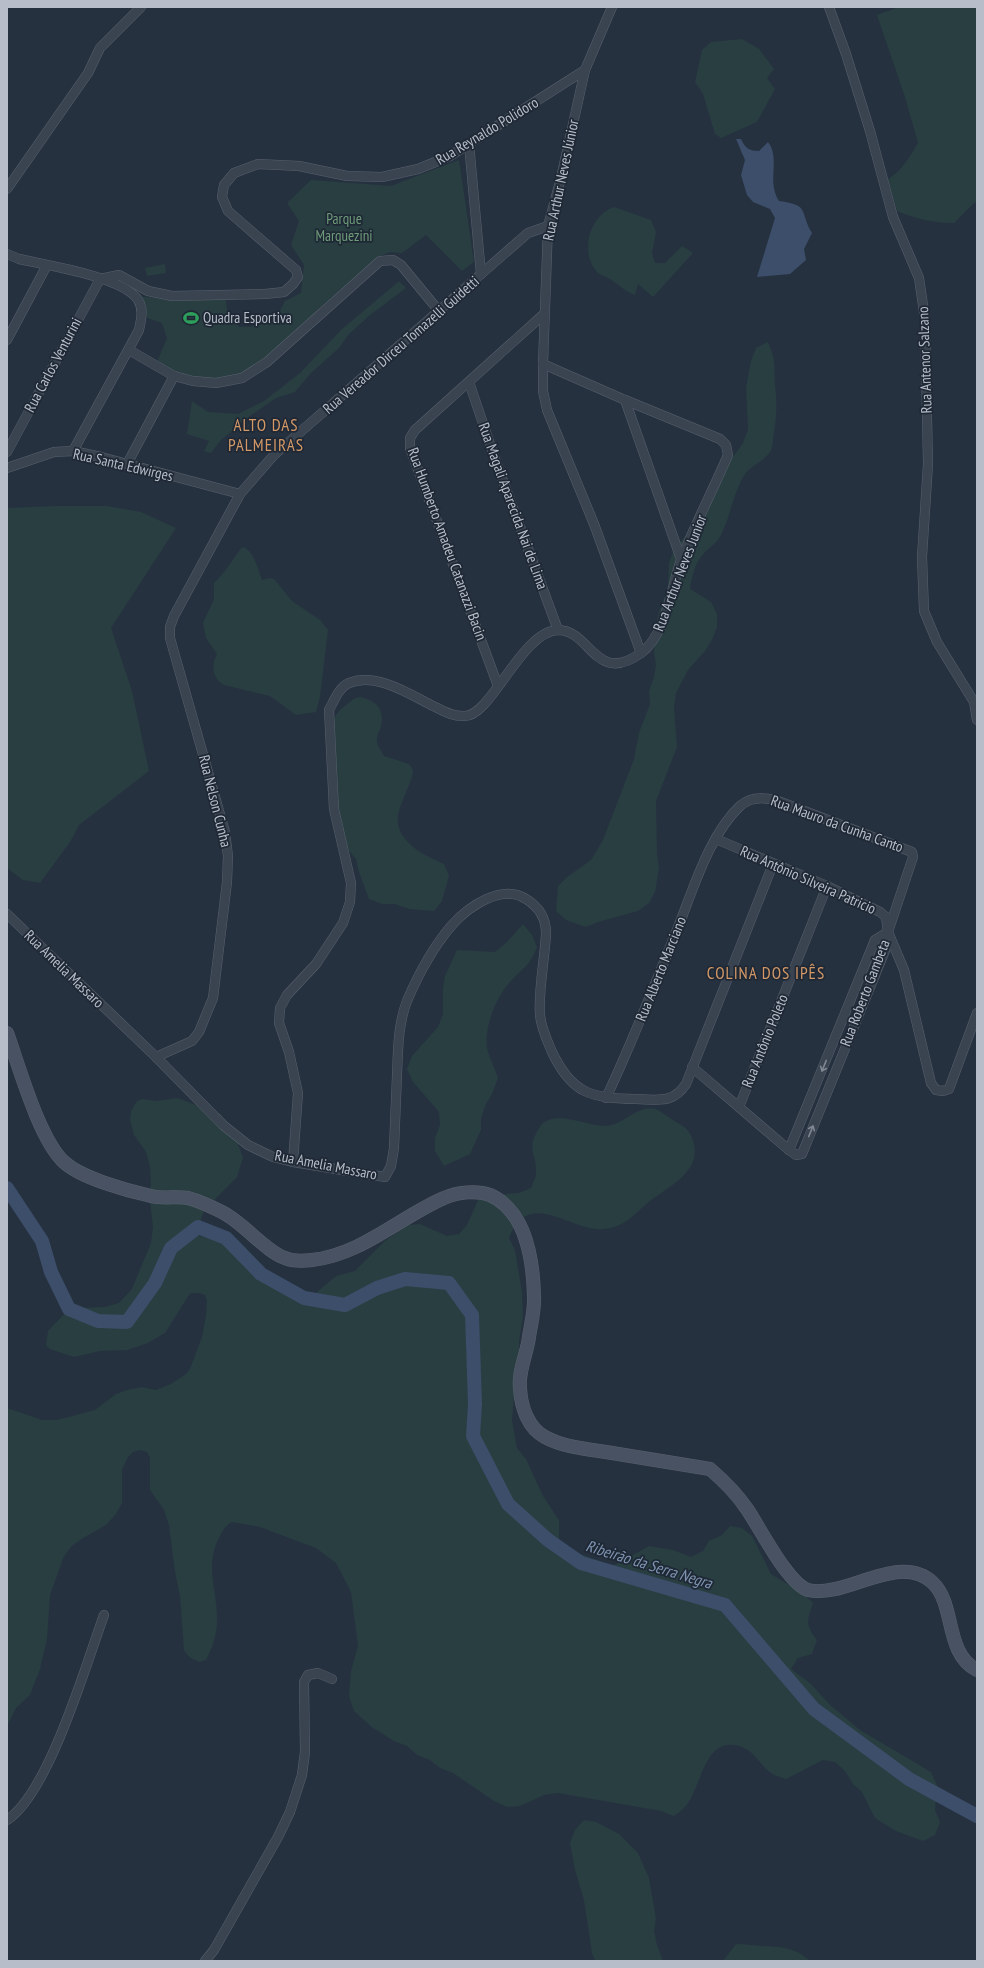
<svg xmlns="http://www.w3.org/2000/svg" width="984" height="1968" font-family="'PT Sans Narrow',sans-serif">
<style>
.green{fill:#283e41}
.water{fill:#3c4e69}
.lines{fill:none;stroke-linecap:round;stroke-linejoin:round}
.river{stroke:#3c4e69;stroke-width:14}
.street-casing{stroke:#58616d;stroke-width:10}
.secondary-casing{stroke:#58616d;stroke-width:14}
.street{stroke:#3a4350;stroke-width:9}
.secondary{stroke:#485263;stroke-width:13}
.oneway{stroke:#7f8793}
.labels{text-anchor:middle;stroke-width:3.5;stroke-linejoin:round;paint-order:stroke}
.street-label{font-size:15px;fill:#b7beca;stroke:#1f2835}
.park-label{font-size:15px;fill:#6e9b79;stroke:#1f2835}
.poi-label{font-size:15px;fill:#b7beca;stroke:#1f2835;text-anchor:start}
.water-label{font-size:16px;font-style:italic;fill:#7f94b2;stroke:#1f2835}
.quarter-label{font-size:17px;letter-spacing:1px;fill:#d49968;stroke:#1f2835}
</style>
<rect width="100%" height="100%" fill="#263140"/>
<!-- green -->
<g class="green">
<path d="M 899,7 L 977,7 L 977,206 L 975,202 L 954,223 C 933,223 916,219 897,211 L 888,179 C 902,171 910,156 918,143 L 905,97 L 877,15 Z"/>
<path d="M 742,39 L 759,49 L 774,69 L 767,78 L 775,89 L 757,122 L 721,138 L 715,134 L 703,94 L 695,82 L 702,50 L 711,42 Z"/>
<path d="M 459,160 L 474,262 L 462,271 L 426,235 L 402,253 L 390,252 L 378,257 L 326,302 L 291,336 L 260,362 L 241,375 L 215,381 L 177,375 L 157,362 L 167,338 L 162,323 L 147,318 L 142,297 L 226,300 L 228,321 L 237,322 L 239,327 L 249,327 L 274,322 L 285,301 L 301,293 L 304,265 L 291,245 L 299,221 L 287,203 L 311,180 L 391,186 Z"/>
<path d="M 614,207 L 651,220 L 656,232 L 652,253 L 655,263 L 665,263 L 682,246 L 693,253 L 653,297 L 638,284 L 635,295 C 624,291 616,282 606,277 C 603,276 599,274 597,272 C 579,252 590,215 614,207 Z"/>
<path d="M 165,264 L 166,273 L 147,276 L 145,268 Z"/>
<path d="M 399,281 L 406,288 L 370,315 L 349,334 L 339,348 L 311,373 L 295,392 L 276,398 L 247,418 L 220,441 L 211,453 L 204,451 L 209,441 L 187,434 L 192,401 L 208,412 L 238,414 L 264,401 L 300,373 L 341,330 Z"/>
<path d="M 768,342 C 776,361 774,365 775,384 C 777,404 777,412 774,432 C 773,438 773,445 771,450 C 765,462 750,465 743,477 C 733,495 730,517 721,535 C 717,543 711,546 705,552 C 695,562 692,576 690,589 L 711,602 L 717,614 L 717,627 L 712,640 L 705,651 L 688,670 L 676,693 L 674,708 L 677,747 L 656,801 L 657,855 L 659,868 L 655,892 L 649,903 L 638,911 L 598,922 L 586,927 L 566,920 L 556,911 L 558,886 L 567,877 L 591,860 L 603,840 L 634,759 L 639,733 L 650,704 L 649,691 L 654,677 L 656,665 L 654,652 L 656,627 L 658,615 L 668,588 L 669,563 L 674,550 L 690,530 L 719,472 L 736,453 L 743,443 L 748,429 L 746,388 L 751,361 L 756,348 Z"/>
<path d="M 56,506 L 107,506 L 141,512 L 176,528 L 111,628 L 132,691 L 149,771 L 79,825 L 70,842 L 40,883 L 23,880 L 7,868 L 7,508 Z"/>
<path d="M 242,547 C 254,550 258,569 262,580 L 270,578 L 274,579 L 292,601 L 320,620 L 328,630 L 320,697 L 316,712 L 296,715 L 270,696 L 224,685 C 212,678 211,665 217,654 L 206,638 L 203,623 L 214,599 L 214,583 C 225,573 233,559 242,547 Z"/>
<path d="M 361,697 C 376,701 385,709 381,726 C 380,730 377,734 377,738 C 376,745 381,750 384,756 L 409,764 L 413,770 L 412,777 C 408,789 401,802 398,815 C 394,841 425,856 444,864 L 449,876 L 442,901 L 434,911 L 409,909 L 395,904 L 382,904 L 369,899 L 359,872 L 356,859 L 345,846 L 340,823 L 330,733 L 336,715 L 341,709 L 355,698 Z"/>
<path d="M 523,924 L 532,935 L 537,947 C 530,966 524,967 511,981 C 496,996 482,1031 488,1052 C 491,1061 495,1069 498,1078 L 492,1094 L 486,1104 L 481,1118 L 481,1130 L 470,1154 L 444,1166 L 435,1151 L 435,1138 L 440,1125 L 439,1112 L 413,1082 L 407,1069 L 412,1056 L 438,1027 L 443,1014 L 443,988 L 445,976 L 457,950 L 495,952 L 506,943 Z"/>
<path d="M 177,1098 L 221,1114 L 233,1129 L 243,1158 L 237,1177 L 204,1210 L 198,1229 L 199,1236 L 211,1239 L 225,1239 L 245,1247 L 261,1265 L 277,1290 L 295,1297 L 302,1297 L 316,1293 L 336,1276 L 355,1271 L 385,1241 L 407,1225 L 420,1224 L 447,1236 L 459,1234 L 467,1225 L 480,1196 L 519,1193 L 531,1188 C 533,1183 536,1178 536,1173 C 537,1155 526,1150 538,1130 C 540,1128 541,1124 543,1123 C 559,1111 587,1126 605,1126 C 624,1126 639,1102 658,1110 C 663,1113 668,1117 673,1120 C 683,1126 690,1129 693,1141 C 703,1170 670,1186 651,1200 C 635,1213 626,1227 604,1229 C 572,1233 529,1186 509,1238 L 515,1250 L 522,1292 L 523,1317 L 519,1341 L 519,1369 L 514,1396 L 512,1420 L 517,1448 L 526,1459 L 543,1496 L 559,1520 L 559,1546 L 613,1566 L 649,1546 L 673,1550 L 691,1557 L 703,1551 L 709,1541 L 722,1535 L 730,1526 L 742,1528 L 752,1536 L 771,1574 L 804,1594 L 813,1603 C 807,1621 805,1625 817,1640 L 812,1654 L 798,1658 L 791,1669 L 811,1684 L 829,1704 L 860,1730 L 931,1772 L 937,1785 L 935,1810 L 940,1822 L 935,1835 L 923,1841 L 896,1831 L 875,1818 L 862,1792 L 853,1784 L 845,1771 L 835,1762 L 823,1760 L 786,1779 C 781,1777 775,1776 771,1773 C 760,1765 755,1752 742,1747 C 708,1734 702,1778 691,1798 C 687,1806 681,1811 674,1816 L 661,1811 L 558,1793 L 544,1795 L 520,1806 L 507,1807 L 494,1801 L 453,1773 L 440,1768 L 430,1760 L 417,1755 L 407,1746 L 394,1741 L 373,1728 L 354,1711 L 349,1696 L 351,1671 L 358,1646 L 351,1592 L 336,1563 L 316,1548 L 260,1527 L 232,1522 C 226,1525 222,1531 219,1538 C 204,1567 218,1591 217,1622 C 217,1635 212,1648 206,1660 L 200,1662 C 192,1659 188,1657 184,1650 L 180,1596 L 175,1572 L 169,1525 L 164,1510 L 150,1490 L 150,1458 L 147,1452 L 141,1450 L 133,1452 L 128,1457 L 122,1470 L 122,1503 L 116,1514 L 106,1525 L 83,1538 L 72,1546 L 64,1556 L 50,1595 L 47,1639 L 40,1669 L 30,1695 L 16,1708 L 7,1726 L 7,1408 L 42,1420 L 57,1420 L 95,1410 L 116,1394 L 127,1390 L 142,1387 L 156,1390 L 171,1384 L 186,1374 L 190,1369 L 202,1337 L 206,1316 L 207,1301 L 205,1295 L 199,1293 L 191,1293 L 187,1298 L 165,1333 L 148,1343 L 127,1350 L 100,1351 L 74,1357 L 50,1349 L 46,1345 L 48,1331 L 65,1313 L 78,1308 L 105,1307 L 119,1303 L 132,1289 L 151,1243 L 153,1227 L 149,1192 L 151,1185 L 150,1166 L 146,1152 L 134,1135 L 130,1120 L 131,1111 L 137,1101 L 143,1099 L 157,1101 Z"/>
<path d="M 584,1820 L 596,1822 L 619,1834 L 638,1853 L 649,1878 L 656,1919 L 654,1931 L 657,1945 L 663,1961 L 595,1961 L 592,1953 L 584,1900 L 575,1870 L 570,1843 L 575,1830 Z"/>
<path d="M 736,1944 C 745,1944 752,1945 761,1946 C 780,1947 795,1947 810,1961 L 723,1961 Z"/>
</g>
<!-- water -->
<path class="water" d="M 736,139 L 741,139 C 745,148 749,151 759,151 L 768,142 C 781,159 766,181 779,201 C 811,205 799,212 812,233 L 804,249 L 806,260 L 790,274 L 757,277 L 775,218 L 770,209 L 753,202 L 747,195 L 741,175 L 745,160 Z"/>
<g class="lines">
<!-- river -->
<path class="river" d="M 7,1188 L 42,1241 L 51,1272 L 69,1309 L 98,1321 L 127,1322 L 155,1283 L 171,1248 L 198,1227 L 226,1238 L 261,1274 L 304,1298 L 345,1305 L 377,1288 L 405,1279 L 449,1283 L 472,1315 L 475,1404 L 473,1436 L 508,1504 L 548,1540 L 581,1563 L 725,1605 L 814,1709 L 909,1779 L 977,1816"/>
<defs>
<g id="street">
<path d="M 612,7 L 585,70 L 561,178 L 548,226 L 543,364 L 543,391 L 547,410 L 594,524 L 641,653"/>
<path d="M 829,7 L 846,54 L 870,131 L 893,217 L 919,278 L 925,319 L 928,464 L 922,557 L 924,611 L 937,642 L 974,702 L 977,720"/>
<path d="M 469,144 L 481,274"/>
<path d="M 7,189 L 88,73 L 100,48 L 141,7"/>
<path d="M 7,254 L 19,259 C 46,265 124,277 138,300 C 144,309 141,320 139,330 L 73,451"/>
<path d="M 7,340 L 47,265"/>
<path d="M 129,350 L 174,376 L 193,381 L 216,383 L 242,378 L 267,362 L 380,261 L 393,260 L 401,265 L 439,311"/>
<path d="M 469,382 L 496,462 L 558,630"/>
<path d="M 625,400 L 681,559"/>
<path d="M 7,452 L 100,279 L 119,275 L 148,291 L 172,296 L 265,294 L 284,292 L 293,284 L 298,277 L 296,270 L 228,211 L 222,197 L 224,185 L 234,173 L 258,164 L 299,166 L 347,176 L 382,177 L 418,169 L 450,156 L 585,70"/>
<path d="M 127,464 L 174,376"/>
<path d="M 7,468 L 54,452 L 73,451 L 101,457 L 240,494"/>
<path d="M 498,686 L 410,448 L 410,438 L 415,430 L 544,314"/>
<path d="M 716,839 L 827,886 L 880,912 L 886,917 L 888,932 L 904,970 L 931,1083 L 936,1090 L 943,1091 L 949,1089 L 977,1013"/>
<path d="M 7,914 L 156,1057 L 223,1125 L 248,1145 L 273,1157 L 293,1162 L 385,1177 L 391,1166 L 394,1148 C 395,1124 396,1100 397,1075 C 398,1050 398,1024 407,1001 C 418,975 434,946 452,925 C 468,907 502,883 526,899 C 539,907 546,918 546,933 C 545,958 538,991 540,1015 C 541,1028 547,1040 552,1052 C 572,1094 591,1098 635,1099 C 657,1099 672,1105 686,1084 L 773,864"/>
<path d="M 156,1057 L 192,1041 L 199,1032 L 213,998 L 227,882 L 228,856 L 225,832 L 170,638 L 170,627 L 174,616 L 240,494 L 274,455 L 528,233 L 548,226"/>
<path d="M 606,1098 C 632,1043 654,986 677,930 C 693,890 709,835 740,806 C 751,796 765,797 778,801 L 912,852 L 913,857 L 888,932 L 886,948 L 802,1154 L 796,1155 L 789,1150 L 692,1067"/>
<path d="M 739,1107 L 827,886"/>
<path d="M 789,1150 L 875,940 L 888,932"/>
<path d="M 293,1162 L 298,1093 L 289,1052 L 279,1023 L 280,1008 L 287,995 L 316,964 L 343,923 L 350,902 L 351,883 L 334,809 L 329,710 C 334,701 339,687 349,683 C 375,672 408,693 431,705 C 442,710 452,717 465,716 C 491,716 522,631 558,630 C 591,630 595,686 641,653 C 666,635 671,588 681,560 C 695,524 713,490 728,455 L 726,445 L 720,439 L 625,400 L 543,364"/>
<path d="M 7,1820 C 49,1793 86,1664 104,1615"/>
<path d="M 205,1961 L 214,1950 L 278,1837 L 290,1812 L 302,1775 L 305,1752 L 304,1682 L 308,1675 L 318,1673 L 332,1679"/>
</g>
<path id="secondary" d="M 7,1033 C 19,1066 39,1139 64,1162 C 81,1178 128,1191 151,1196 C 163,1199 176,1196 188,1198 C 199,1201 212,1207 222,1212 C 244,1223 266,1252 285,1258 C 292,1261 304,1261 312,1260 C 361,1255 400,1217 444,1198 C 457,1192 477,1190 490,1195 C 526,1211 533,1261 534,1295 C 535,1309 531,1324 529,1337 C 527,1354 518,1371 520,1388 C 521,1407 528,1428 545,1437 C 563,1447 586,1449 606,1452 C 641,1458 675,1463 710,1469 C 724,1481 737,1494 747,1509 C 760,1528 788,1584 808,1590 C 846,1599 899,1551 933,1583 C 956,1605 944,1653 977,1670"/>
</defs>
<!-- street casing -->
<use href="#street" class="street-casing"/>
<!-- secondary casing -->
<use href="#secondary" class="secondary-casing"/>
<!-- street -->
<use href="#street" class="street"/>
<!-- secondary -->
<use href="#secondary" class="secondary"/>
</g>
<!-- one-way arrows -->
<defs><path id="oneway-shaft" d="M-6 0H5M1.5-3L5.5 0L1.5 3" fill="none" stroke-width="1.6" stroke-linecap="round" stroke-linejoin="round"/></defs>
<g class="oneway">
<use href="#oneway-shaft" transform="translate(824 1066) rotate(112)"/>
<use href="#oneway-shaft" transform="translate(811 1131) rotate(-68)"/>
</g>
<!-- icons -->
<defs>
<symbol id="stadium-bare" viewBox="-9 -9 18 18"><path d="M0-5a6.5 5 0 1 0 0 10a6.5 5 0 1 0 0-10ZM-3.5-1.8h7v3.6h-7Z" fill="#2e9e5b" stroke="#1f2835" stroke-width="2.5" paint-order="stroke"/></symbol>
</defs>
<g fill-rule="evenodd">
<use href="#stadium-bare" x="180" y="307" width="22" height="22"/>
</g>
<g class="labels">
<!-- street labels -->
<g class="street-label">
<text transform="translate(487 131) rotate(-31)" y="5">Rua Reynaldo Polidoro</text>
<text transform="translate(561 180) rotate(-78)" y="5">Rua Arthur Neves Júnior</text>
<text transform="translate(401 345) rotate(-41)" y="5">Rua Vereador Dirceu Tomazelli Guidetti</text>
<text transform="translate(925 360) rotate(-92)" y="5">Rua Antenor Salzano</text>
<text transform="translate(53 365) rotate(-62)" y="5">Rua Carlos Venturini</text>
<text transform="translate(123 465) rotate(13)" y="5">Rua Santa Edwirges</text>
<text transform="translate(513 506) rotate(70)" y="5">Rua Magali Aparecida Nai de Lima</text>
<text transform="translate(447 544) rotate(70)" y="5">Rua Humberto Amadeu Catanazzi Bacin</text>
<text transform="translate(680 573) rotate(-69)" y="5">Rua Arthur Neves Junior</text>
<text transform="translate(215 801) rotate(76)" y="5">Rua Nelson Cunha</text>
<text transform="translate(837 824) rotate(20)" y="5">Rua Mauro da Cunha Canto</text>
<text transform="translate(808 880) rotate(24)" y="5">Rua Antônio Silveira Patricio</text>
<text transform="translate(64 969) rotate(44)" y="5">Rua Amelia Massaro</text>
<text transform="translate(661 969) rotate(-68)" y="5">Rua Alberto Marciano</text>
<text transform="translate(865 993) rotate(-69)" y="5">Rua Roberto Gambeta</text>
<text transform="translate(765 1041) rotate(-68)" y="5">Rua Antônio Poleto</text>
<text transform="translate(326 1165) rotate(11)" y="5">Rua Amelia Massaro</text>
</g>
<!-- park labels -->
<g class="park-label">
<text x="344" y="224">Parque<tspan x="344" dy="17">Marquezini</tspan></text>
</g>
<!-- poi labels -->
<g class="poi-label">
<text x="203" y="323">Quadra Esportiva</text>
</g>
<!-- water labels -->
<g class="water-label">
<text transform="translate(649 1564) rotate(17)" y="6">Ribeirão da Serra Negra</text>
</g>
<!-- quarter labels -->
<g class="quarter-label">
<text x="266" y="431">ALTO DAS<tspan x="266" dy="20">PALMEIRAS</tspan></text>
<text x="766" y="979">COLINA DOS IPÊS</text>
</g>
</g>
<!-- border -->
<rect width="984" height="1968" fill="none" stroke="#b7beca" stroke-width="16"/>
</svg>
